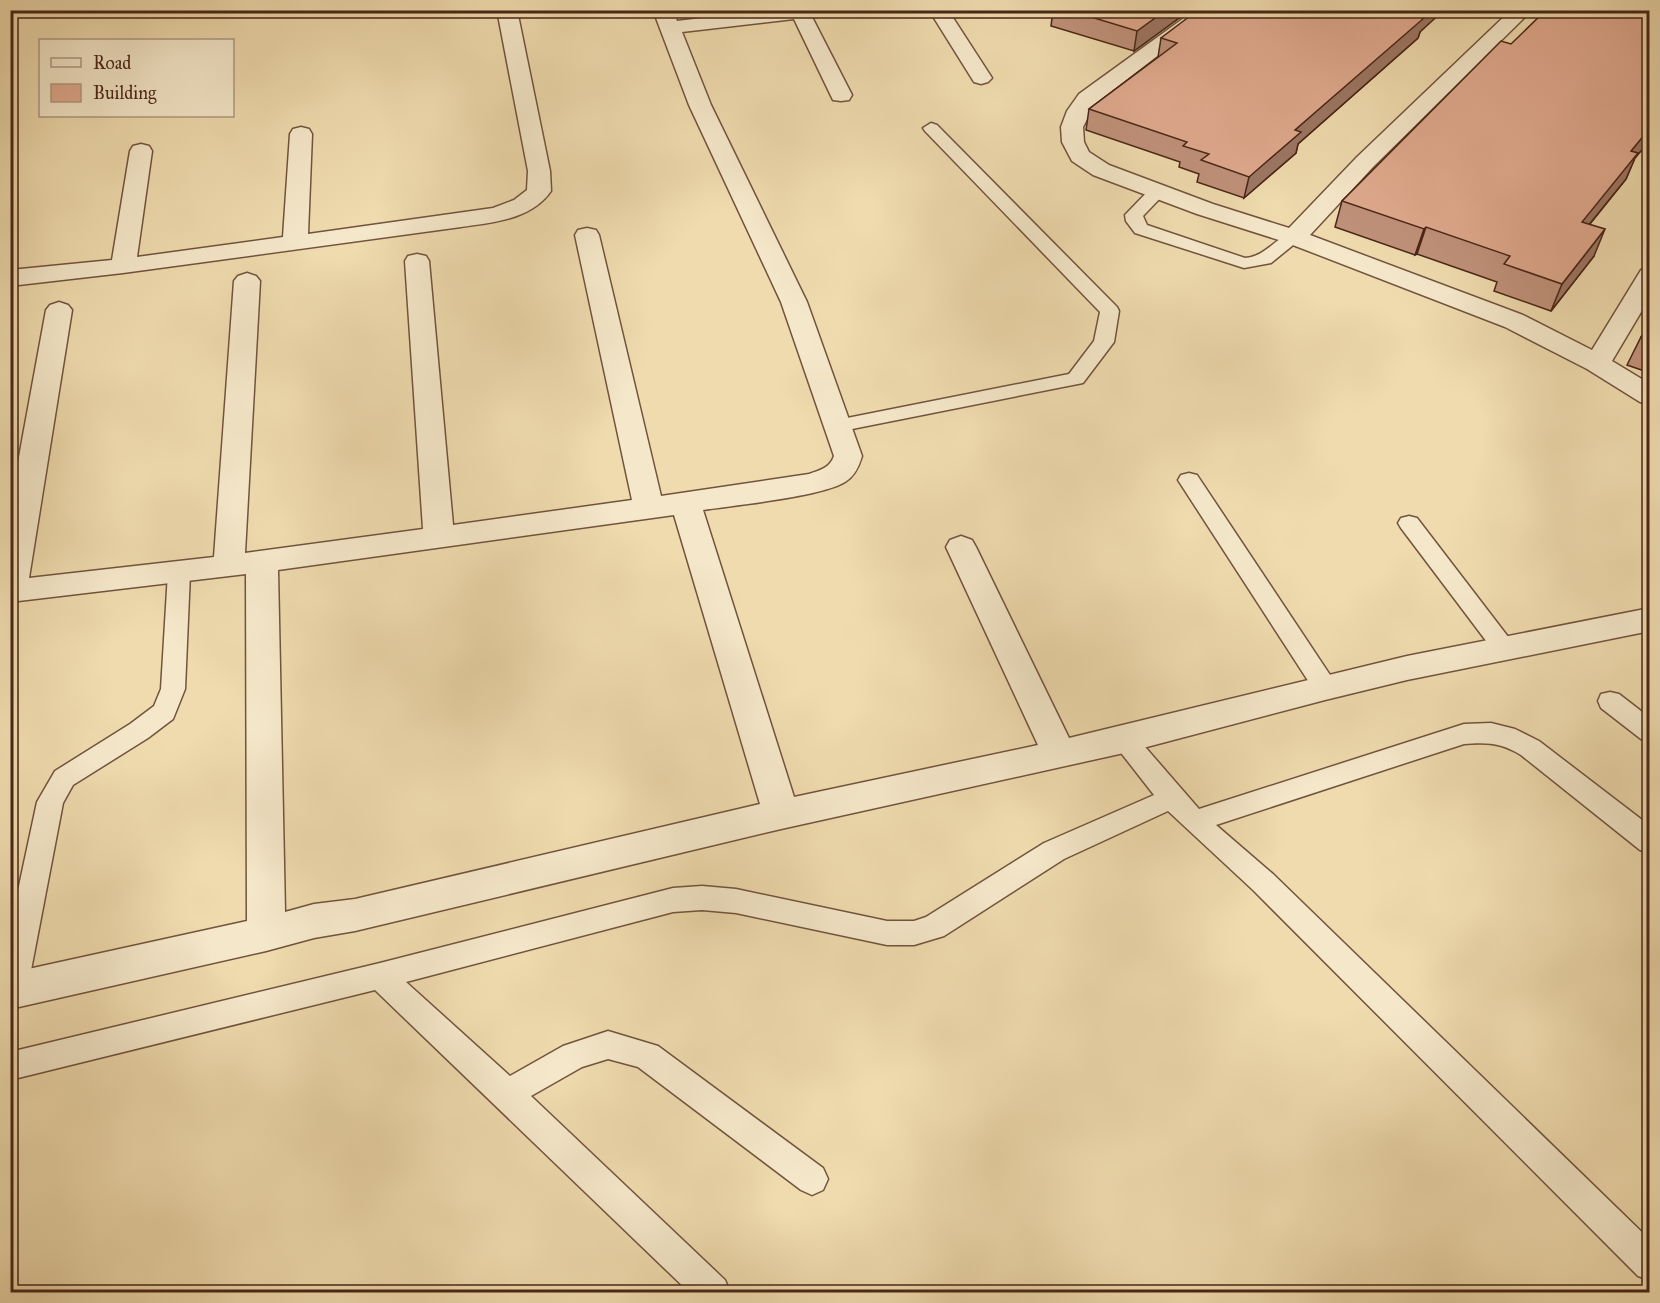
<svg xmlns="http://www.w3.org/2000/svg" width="1660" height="1303" font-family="'IM FELL Great Primer',serif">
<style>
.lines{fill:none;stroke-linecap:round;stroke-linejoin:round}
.lane-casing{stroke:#72533d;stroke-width:3}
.street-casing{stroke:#72533d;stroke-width:3}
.lane{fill:#f5e8ca;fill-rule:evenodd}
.street{fill:#f5e8ca;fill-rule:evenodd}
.wall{fill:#c1927b;stroke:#492617;stroke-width:1.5}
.shaded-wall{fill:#9d7764;stroke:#492617;stroke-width:1.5}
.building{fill:#e0aa8f;stroke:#492617;stroke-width:1.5}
</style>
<rect width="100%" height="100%" fill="#efdbae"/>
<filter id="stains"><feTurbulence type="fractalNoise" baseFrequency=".00333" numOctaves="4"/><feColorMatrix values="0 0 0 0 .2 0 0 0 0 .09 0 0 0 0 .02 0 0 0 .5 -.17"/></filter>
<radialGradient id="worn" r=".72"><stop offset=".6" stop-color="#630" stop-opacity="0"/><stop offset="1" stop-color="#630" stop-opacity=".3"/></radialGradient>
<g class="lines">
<defs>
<g id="lane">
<path d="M 931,123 L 937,125 L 1117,307 L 1119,311 L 1114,342 L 1083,383 L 837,432 L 830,431 L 827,426 L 830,421 L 837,420 L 1069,374 L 1094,341 L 1100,312 L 925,131 L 923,128 Z"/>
<path d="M 1157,187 L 1163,188 L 1166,192 L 1143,216 L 1147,225 L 1245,258 C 1268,257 1281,229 1300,233 L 1303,237 L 1271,263 L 1244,268 L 1135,233 L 1126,221 L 1125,215 L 1151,188 Z"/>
<path d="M 1189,473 L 1197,475 L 1334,681 L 1337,687 L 1334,693 L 1325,696 L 1316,693 L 1178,480 L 1181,475 Z"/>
<path d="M 1409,516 L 1417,518 L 1512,642 L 1516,648 L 1512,654 L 1504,657 L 1496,654 L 1401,528 L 1398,523 L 1401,518 Z"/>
<path d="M 179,565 L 187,567 L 190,573 L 185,689 L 173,719 L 148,738 L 73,785 L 63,803 L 27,991 L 22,1000 L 10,1003 L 10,928 L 37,802 L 55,771 L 130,724 L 154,706 L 161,689 L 168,573 L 171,567 Z"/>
<path d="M 1610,692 L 1619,694 L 1650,718 L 1650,742 L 1641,739 L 1601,708 L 1598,701 L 1601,694 Z"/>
<path d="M 1491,723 L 1515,729 L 1539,741 L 1650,826 L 1650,853 L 1640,850 L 1521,755 C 1502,743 1487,742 1464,744 L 1216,825 L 1273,874 L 1650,1240 L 1650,1280 L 1638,1276 L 1253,890 L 1168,811 L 1064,859 L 944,936 L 914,945 L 887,945 L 736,913 L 702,910 L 673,912 L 406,982 L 510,1076 L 563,1046 L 608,1031 L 658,1046 L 823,1168 L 828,1179 L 823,1190 L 812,1195 L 801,1190 L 638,1067 L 608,1059 L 582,1067 L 531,1096 L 725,1280 L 730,1292 L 689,1292 L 375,990 L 10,1080 L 10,1052 L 380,963 L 673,888 L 702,886 L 736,889 L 887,921 L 914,921 L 926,917 L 1044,843 L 1154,795 L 1111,740 L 1115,733 L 1124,730 L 1133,733 L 1199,809 L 1464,724 Z"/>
</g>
<g id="street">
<path d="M 497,10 L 517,10 L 550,171 L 551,191 C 531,220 493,222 461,227 L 123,273 L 10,286 L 10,270 L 112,260 L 130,151 L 133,146 L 141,144 L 149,146 L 152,151 L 137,257 L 283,237 L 290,134 L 293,129 L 301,127 L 309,129 L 312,134 L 308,234 L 493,208 L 514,200 L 527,190 L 528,171 Z"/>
<path d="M 653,10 L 673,10 L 677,21 L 768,10 L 832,10 L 830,14 L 812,17 L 852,95 L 849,100 L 841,101 L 833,100 L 794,19 L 682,32 L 711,105 L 807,302 L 862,456 C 859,466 855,476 845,482 C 820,497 735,505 703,510 L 794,797 L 1038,745 L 946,547 L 950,540 L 961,536 L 972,540 L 976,547 L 1069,738 L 1407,656 L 1650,608 L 1650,631 L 1407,680 L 1325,700 L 1124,753 L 781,829 L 355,931 L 314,938 L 266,951 L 10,1009 L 10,973 L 247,921 L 246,574 L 10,602 L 10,506 L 46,310 L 50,305 L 59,302 L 68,305 L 72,310 L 29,578 L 214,557 L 234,281 L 238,276 L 247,273 L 256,276 L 260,281 L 245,553 L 423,529 L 405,261 L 408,256 L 417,254 L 426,256 L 429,261 L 453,525 L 632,500 L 575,235 L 578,230 L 587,228 L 596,230 L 599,235 L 661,496 L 809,474 C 820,470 830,468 834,456 L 781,302 L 689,105 ZM 674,515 L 760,804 L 355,899 L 314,904 L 285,912 L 278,570 Z"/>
<path d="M 929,10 L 948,10 L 992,78 L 988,82 L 981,84 L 974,82 Z"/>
<path d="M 1195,10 L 1217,10 L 1095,104 L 1083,127 L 1084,142 L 1089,152 L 1109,165 L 1213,204 L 1289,228 L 1357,157 L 1511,10 L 1532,10 L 1373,167 L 1310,235 L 1523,315 L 1592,350 L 1641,270 L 1650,268 L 1650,297 L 1612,361 L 1650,384 L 1650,404 L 1640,402 L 1587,369 L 1505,327 L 1285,242 L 1197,214 L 1093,175 L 1072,161 L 1062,142 L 1061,127 L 1067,111 L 1079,94 Z"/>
</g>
</defs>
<!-- lane casing -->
<use href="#lane" class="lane-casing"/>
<!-- street casing -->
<use href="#street" class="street-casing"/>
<!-- lane -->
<use href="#lane" class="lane"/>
<!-- street -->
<use href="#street" class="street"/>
</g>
<!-- wall -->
<g class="wall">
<path d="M 1053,10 L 1190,10 L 1134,51 L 1051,26 Z"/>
<path d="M 1650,10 L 1650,140 L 1635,158 L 1626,179 L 1590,224 L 1594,256 L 1551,311 L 1494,291 L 1497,282 L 1417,254 L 1415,255 L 1335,227 L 1342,201 L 1511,44 Z"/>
<path d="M 1420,32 L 1418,38 L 1298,144 L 1296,153 L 1244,198 L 1197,182 L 1199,174 L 1179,167 L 1180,162 L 1086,130 L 1089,109 L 1158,57 L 1161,38 Z"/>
<path d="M 1650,324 L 1650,373 L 1627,365 L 1641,337 Z"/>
</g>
<!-- shaded-wall -->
<g class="shaded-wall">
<path d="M 1166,10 L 1190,10 L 1134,51 L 1137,31 Z"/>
<path d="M 1428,10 L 1444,10 L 1420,32 L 1418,38 L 1298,144 L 1296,153 L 1244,198 L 1249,177 L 1295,130 Z"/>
<path d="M 1650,128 L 1650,140 L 1635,158 L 1626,179 L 1570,248 L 1582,222 L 1631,151 Z"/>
<path d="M 1426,227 L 1417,254 L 1415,255 L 1424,229 Z"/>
<path d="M 1605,229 L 1594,256 L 1551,311 L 1562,284 Z"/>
</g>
<!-- building -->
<g class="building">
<path d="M 1068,10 L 1166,10 L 1137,31 Z"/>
<path d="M 1198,10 L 1428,10 L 1420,17 L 1424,18 L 1295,130 L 1301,132 L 1249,177 L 1201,160 L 1209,154 L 1183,146 L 1187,142 L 1089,109 L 1177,43 L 1161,38 Z"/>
<path d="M 1546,10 L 1650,10 L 1650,128 L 1631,151 L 1638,153 L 1582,222 L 1605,229 L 1562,284 L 1504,264 L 1510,256 L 1426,227 L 1424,229 L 1342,201 L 1501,41 L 1511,44 Z"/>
<path d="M 1650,324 L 1650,340 L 1641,337 Z"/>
</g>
<!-- margin -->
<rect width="1660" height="1303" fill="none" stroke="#efdbae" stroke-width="36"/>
<rect x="12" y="12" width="1636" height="1279" fill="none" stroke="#492617" stroke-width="3"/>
<rect x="18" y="18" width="1624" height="1267" fill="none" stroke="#492617" stroke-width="1.5"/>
<!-- legend -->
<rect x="39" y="39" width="195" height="78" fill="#f5e8ca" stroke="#b09a82" stroke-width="1.5"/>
<rect x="51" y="58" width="30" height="9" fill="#f5e8ca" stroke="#b09a82" stroke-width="1.5"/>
<text x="93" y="69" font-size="18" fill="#492617">Road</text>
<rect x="51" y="84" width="30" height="18" fill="#e0aa8f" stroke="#b09a82" stroke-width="1.5"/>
<text x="93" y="99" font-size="18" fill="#492617">Building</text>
<rect width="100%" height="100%" filter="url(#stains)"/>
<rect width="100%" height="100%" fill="url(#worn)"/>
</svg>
